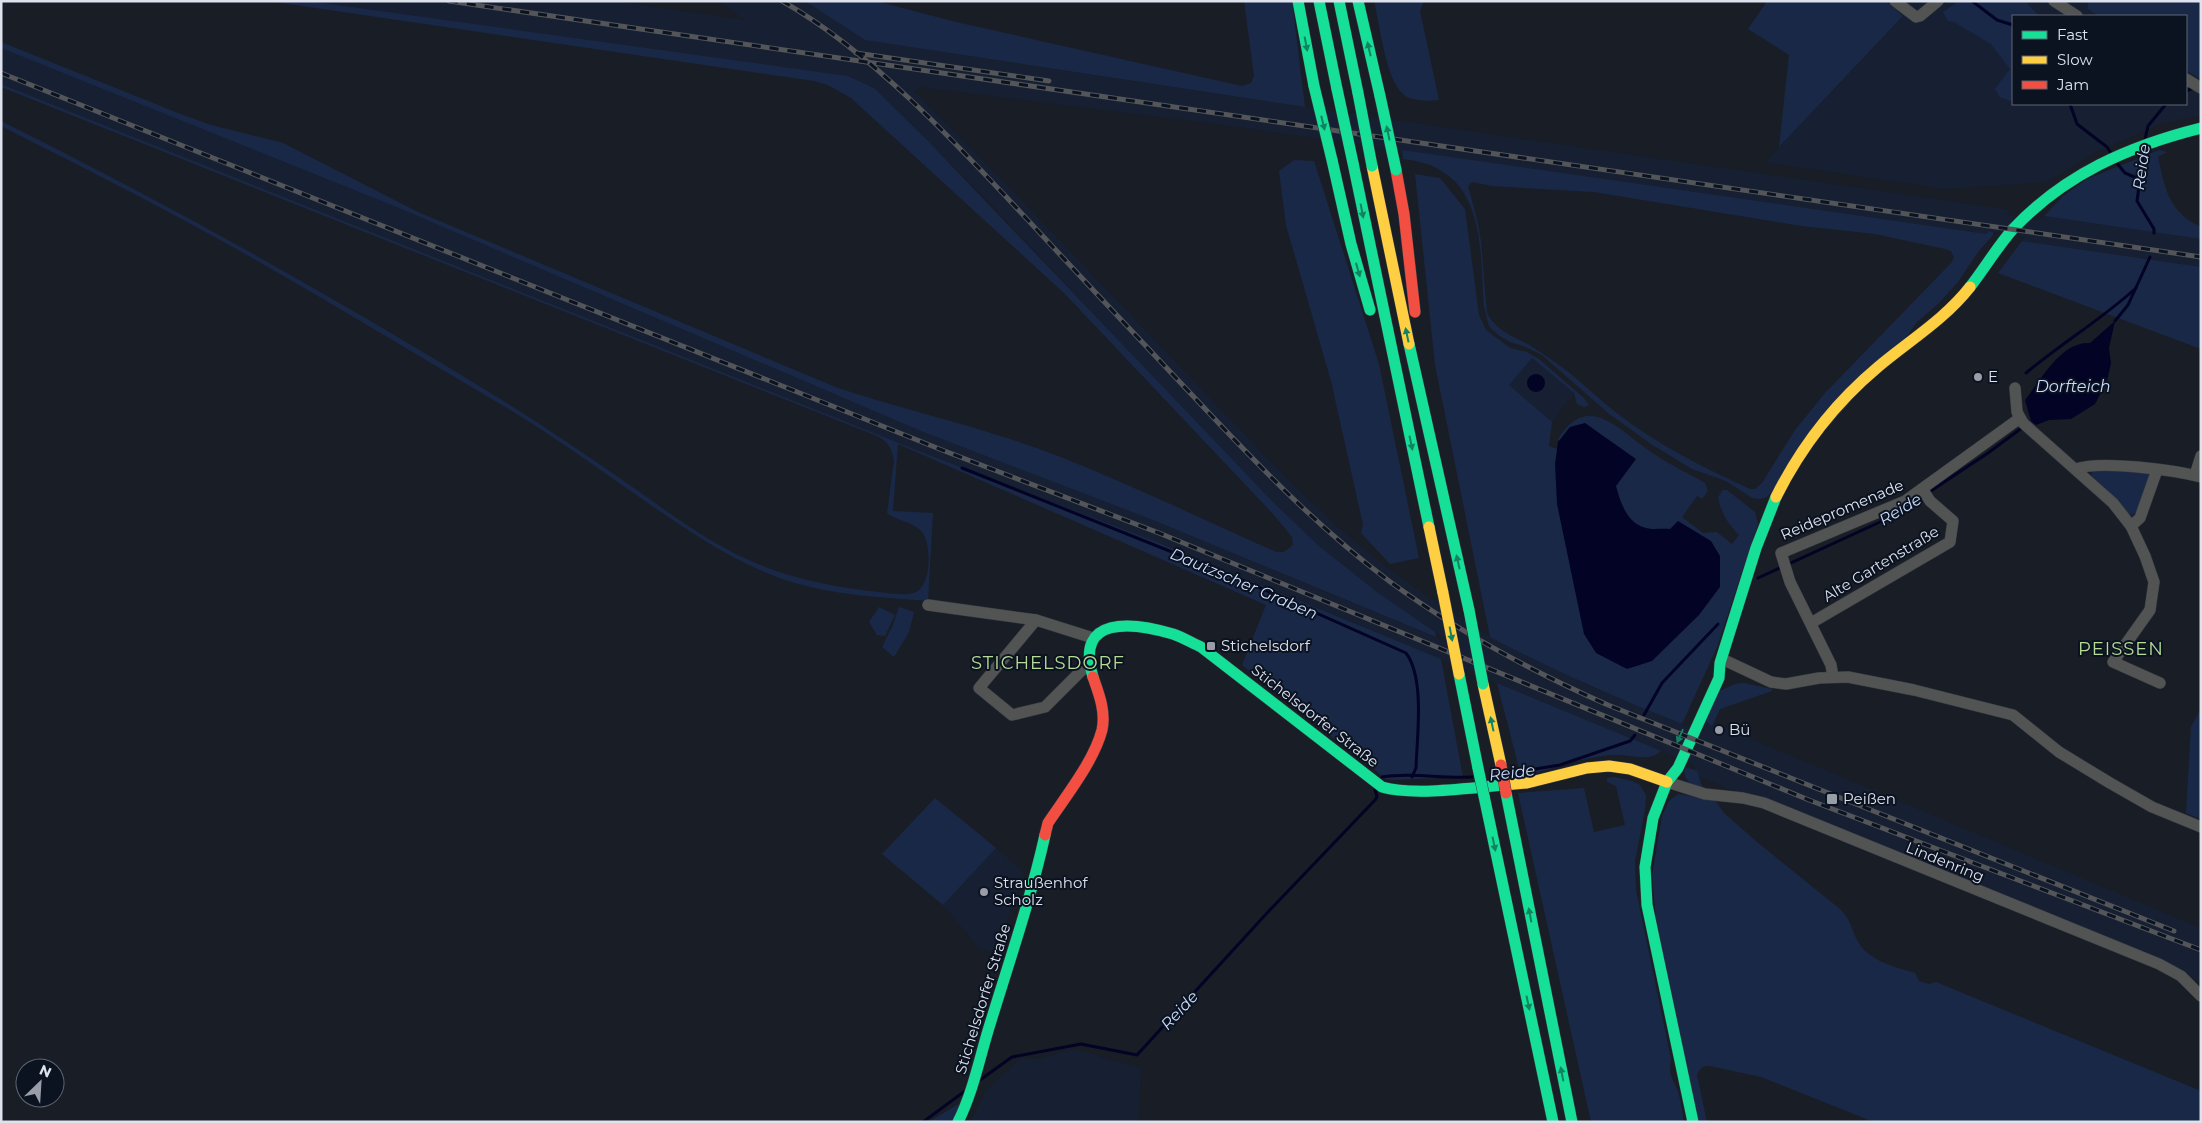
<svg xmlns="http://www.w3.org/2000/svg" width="2202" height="1123" font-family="Montserrat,sans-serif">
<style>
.built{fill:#162032;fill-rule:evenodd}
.green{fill:#1a2848;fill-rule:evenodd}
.water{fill:#030325}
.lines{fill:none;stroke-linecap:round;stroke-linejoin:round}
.stream{stroke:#030325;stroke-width:3}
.street-casing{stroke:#353940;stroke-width:12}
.fast-casing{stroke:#353940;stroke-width:12}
.slow-casing{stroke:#353940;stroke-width:12}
.jam-casing{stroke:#353940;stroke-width:12}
.street{stroke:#525353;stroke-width:11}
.fast{stroke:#16e098;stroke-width:11}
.slow{stroke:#ffcf43;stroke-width:11}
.jam{stroke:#f24e42;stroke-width:11}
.rail-casing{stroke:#535559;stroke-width:5}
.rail{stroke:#0b1220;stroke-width:3;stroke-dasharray:9;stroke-linecap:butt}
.fast-bridge-casing{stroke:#353940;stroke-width:12;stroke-linecap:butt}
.slow-bridge-casing{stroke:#353940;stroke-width:12;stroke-linecap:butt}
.jam-bridge-casing{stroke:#353940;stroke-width:12;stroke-linecap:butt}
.fast-bridge{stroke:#16e098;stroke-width:11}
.slow-bridge{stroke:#ffcf43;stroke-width:11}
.jam-bridge{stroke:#f24e42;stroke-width:11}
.oneway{fill:#118362}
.poi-dot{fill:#989da7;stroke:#0b1220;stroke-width:2}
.labels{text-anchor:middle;stroke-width:4;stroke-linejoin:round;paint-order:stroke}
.poi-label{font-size:15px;fill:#dde2ed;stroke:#0b1220;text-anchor:start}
.street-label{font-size:15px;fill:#dde2ed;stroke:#0b1220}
.water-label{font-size:16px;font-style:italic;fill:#cadbfc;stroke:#0b1220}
.quarter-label{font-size:18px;letter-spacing:1px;fill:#b6dc98;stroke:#0b1220}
</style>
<rect width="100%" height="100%" fill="#191d25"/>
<!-- built -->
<g class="built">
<path d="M 309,1 L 616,1 L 745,20 L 718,1 L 805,1 L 865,40 L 1229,96 L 2011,210 L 2006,215 L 2038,220 L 2044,216 L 2201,239 L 2201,267 L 2022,241 L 2025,237 L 1989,231 L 1986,234 L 1224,125 L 920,87 L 915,92 L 1003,181 L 1292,484 L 1338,527 L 1381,563 L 1427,596 L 1490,637 L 1596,689 L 1699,731 L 1704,719 L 2201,928 L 2201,984 L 2180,969 L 1692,774 L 1694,765 L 1275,590 L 1154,541 L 929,455 L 1,84 L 1,48 L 394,206 L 921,431 L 1153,520 L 1452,644 L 1377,592 L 1319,546 L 1274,503 L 1209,437 L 984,197 L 874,88 L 848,76 Z"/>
<path d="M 1911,1 L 2201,1 L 2201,115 L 2158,125 L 2095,153 L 2047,182 L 1945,189 L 1765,162 L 1903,17 ZM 2013,16 L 2186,16 L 2186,104 L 2013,104 Z"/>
<path d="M 1532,358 L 1574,393 L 1552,422 L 1508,385 Z"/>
<path d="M 996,848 L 1024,872 L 996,954 L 979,948 L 943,905 Z"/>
<path d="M 1073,1049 L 1141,1068 L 1138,1122 L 970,1122 L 986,1091 L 1021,1058 L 1038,1059 Z"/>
</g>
<!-- green -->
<g class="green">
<path d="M 268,1 L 309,1 L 848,76 L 874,88 L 928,141 L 1274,503 L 1319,546 L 1377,592 L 1435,632 L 1436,637 L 1153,520 L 921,431 L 394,206 L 1,48 L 1,42 L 183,115 L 211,125 L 283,143 L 418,212 L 838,388 C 910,412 987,428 1058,456 C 1132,485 1204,520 1276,552 L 1284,552 L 1293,545 L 1292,537 L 1274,515 L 1065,294 L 851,98 L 828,85 L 814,81 Z"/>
<path d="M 805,1 L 876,1 L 956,22 L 1242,86 L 1251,83 L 1254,76 L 1244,1 L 1292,1 L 1305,107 L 865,40 Z"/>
<path d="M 1374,1 L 1424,1 L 1420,11 L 1439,100 C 1428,101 1410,102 1402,93 C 1385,76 1380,26 1374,1 Z"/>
<path d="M 1767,1 L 1886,1 L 1903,16 L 1779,147 L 1789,55 L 1748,29 Z"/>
<path d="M 1959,1 L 2025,1 L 2039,16 L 2013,16 L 2013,102 L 2000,97 L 1995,89 L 2010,69 L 1991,44 L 1954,22 L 1948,21 L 1943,12 Z"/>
<path d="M 2088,1 L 2201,1 L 2201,79 L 2186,70 L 2186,16 L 2099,16 L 2088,9 Z"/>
<path d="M 1,84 L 929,455 L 1154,541 L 1441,659 L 1463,777 L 1393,780 L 1386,779 L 1375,770 L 1376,764 L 1342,745 L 1242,665 L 1266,605 L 898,444 L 893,511 L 933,513 L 928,601 C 878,597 825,595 777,577 C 729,559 687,530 645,501 C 596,467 547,431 495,401 C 407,349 320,296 231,246 C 156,204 78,165 1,126 L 1,121 C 170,205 334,297 494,395 C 542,425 588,456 634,488 C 671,514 709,543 751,561 C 791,579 835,587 879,592 C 890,593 902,596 913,593 C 932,589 932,544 922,532 C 914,522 897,521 887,513 L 894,461 C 892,448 888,442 877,436 L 1,87 Z"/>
<path d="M 1402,150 L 1986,234 L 1989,231 L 1993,232 L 1993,235 L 1978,252 L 1958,282 L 1939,303 L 1916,323 L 1903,342 L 1767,497 L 1760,499 L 1752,498 L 1726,481 L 1692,469 L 1651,444 L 1608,413 L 1542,355 L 1526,347 L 1510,342 L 1498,335 L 1489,326 L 1484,307 C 1480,262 1486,196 1440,170 C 1429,163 1416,161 1403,159 ZM 1472,182 L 1492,186 L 1594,192 L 1802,226 L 1875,234 L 1945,249 L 1951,251 L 1954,258 L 1952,262 L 1825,393 L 1795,430 L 1762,483 L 1755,489 L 1750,489 C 1704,468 1658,445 1618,414 C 1597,398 1578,378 1556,363 C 1547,357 1538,350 1528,344 C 1511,336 1496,330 1487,313 L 1481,241 L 1477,219 L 1468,186 Z"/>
<path d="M 2159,150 L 2167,152 L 2158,157 C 2165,188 2168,212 2201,227 L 2201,239 L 2044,216 L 2063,196 L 2087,179 Z"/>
<path d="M 1294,160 L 1314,161 L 1379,364 L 1419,558 L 1390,564 L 1361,533 L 1363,525 L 1331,381 L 1286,225 L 1279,171 Z"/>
<path d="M 1415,174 L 1440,178 L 1465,209 L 1479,315 L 1486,330 L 1510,348 L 1527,352 L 1539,359 L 1584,398 L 1589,405 L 1584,407 L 1577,404 L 1574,393 L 1532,358 L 1509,385 L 1552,422 L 1549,446 L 1560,450 L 1587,632 L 1659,530 L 1641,528 L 1628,521 L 1558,439 C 1589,389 1621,433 1654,454 C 1670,465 1688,473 1705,483 L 1708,491 L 1702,499 L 1697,496 L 1682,517 L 1703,533 L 1717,532 L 1732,544 L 1739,535 C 1728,524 1721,513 1718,497 L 1723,490 L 1727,490 L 1755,512 L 1758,524 L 1717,647 L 1682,724 C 1616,698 1553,670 1490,637 L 1435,365 Z"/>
<path d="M 2022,241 L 2201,267 L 2201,349 L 1998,273 Z"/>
<path d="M 2116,470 L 2152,474 L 2140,508 L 2133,515 L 2127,513 L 2120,502 L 2091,475 L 2093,471 Z"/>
<path d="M 879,607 L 895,615 L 885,636 L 877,635 L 869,622 Z"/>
<path d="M 899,607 L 914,612 L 909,632 L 894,657 L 882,647 L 893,625 Z"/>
<path d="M 1497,683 L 1661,751 C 1647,763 1632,754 1616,755 C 1584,756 1552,770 1521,776 Z"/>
<path d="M 1744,683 L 1772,689 L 1772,691 L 1720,709 L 1712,726 L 1704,719 L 1717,692 L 1735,684 Z"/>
<path d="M 2201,708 L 2201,819 L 2186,813 L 2191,727 Z"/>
<path d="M 1685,767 L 1697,771 L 1703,790 C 1692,785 1682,781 1685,767 Z"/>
<path d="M 1614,777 L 1632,781 L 1640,785 L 1646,795 L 1645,810 L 1635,861 L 1636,890 L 1671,1059 C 1668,1074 1672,1077 1677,1089 C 1681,1099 1682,1112 1684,1122 L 1591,1122 L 1518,793 L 1584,788 L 1594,832 L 1625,825 L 1616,786 L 1607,782 L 1607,778 Z"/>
<path d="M 1678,794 L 1715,800 L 1724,813 L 1757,842 L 1840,909 C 1852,921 1851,929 1858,942 C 1870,962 1896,967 1915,973 L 1919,981 L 1929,984 L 1936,982 L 2201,1091 L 2201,1122 L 1874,1122 L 1761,1077 L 1710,1066 C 1703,1066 1700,1067 1697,1075 L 1707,1122 L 1698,1122 L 1656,919 L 1652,876 L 1662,816 L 1669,801 Z"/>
<path d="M 935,798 L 996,848 L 943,905 L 882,854 Z"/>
<path d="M 960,1103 L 954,1122 L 930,1122 L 932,1120 Z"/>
</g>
<!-- water -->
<g class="water">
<path d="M 2115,321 L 2109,348 L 2111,363 L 2107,381 L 2095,404 L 2071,419 L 2049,420 L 2036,425 L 2031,421 L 2025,400 C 2041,380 2061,341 2090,343 Z"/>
<circle cx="1536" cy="383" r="9"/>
<path d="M 1585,423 L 1636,459 L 1616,486 C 1621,504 1627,523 1646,528 C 1653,530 1662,528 1670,529 L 1678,521 L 1711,541 L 1720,556 L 1720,587 L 1699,615 L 1652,661 L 1627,669 L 1596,653 L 1584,634 L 1557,504 L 1555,464 L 1558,442 L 1570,427 Z"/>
</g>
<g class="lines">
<!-- stream -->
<g class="stream">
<path d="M 1972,1 L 1997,20 L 2013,25"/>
<path d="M 2186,91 L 2193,88"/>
<path d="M 2070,104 L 2077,124 L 2107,147 L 2111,153"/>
<path d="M 2145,139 L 2148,126 L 2166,104"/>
<path d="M 2144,150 L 2137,201 L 2154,229 L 2154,233"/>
<path d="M 2115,161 L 2125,173 L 2139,179"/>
<path d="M 2115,321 L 2128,305 L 2150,257"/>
<path d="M 2026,373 C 2062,343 2102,319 2136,288"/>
<path d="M 962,468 L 1247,582 L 1406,653 C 1425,678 1417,737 1416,768 L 1412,777"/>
<path d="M 1758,578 L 1893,516 L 1988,453 L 2023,427"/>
<path d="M 1644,715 L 1662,683 L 1718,624"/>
<path d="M 1510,773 L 1560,765 L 1630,741 L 1635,735"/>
<path d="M 1382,777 C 1411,772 1442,779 1472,777"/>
<path d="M 980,1080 L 1012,1057 L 1081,1044 L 1137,1055 L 1267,913 L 1376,799 L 1377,796 L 1375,790"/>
<path d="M 923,1122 L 965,1091"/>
</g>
<defs>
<g id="street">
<path d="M 1895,1 L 1916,17 L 1920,16 L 1938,1"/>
<path d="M 2054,1 L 2077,16"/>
<path d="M 2186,79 L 2201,88"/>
<path d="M 2015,388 L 2017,412 L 2023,423 L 2113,503 L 2131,526 L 2145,556 L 2154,582 L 2150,610 L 2113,662 L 2160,683"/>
<path d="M 2076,469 C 2100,460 2174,470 2201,477"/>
<path d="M 2195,475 L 2201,456"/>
<path d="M 2131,526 L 2140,518 L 2157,470"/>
<path d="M 928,605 L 1036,620 L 1093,638"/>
<path d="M 1036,620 L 979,688 L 1012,715 L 1045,707 L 1089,663"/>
<path d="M 1811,623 L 1950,542 L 1953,521 L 1930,501 L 1923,490"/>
<path d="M 1722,659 L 1771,682 L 1786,684 L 1819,678 L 1848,677 L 1914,690 L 2013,715 L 2059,752 L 2110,783 L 2152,807 L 2201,827"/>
<path d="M 1833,677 L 1831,665 L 1790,582 L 1781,553 L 1905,501 L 2020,418"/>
<path d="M 1667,782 L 1705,794 L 1743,798 L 1764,803 L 2159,964 L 2181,976 L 2201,996"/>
</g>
<g id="fast">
<path d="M 1298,1 L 1314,86"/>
<path d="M 1319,1 L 1337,89"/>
<path d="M 1339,1 L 1358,93"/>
<path d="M 1358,1 L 1380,96"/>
<path d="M 1332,160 L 1351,244 L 1370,310"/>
<path d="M 1353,163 L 1429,527"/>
<path d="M 1970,287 C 1985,268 1997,247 2013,229 C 2065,174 2129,146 2201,128"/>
<path d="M 1409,344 L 1469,610"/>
<path d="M 1459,674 L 1478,768"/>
<path d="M 1093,677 C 1074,615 1133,622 1173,634 C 1182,637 1192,643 1201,647 L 1382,787 C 1413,796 1471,788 1504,785"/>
<path d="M 1506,793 L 1572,1122"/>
<path d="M 1484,796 L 1553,1122"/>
<path d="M 958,1122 C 974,1090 980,1055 991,1021 C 1010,959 1031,898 1045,835"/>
<path d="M 1693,1122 L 1647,905 L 1645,867 L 1653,818 L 1667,782 L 1678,768 L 1719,678 L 1720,663 L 1756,548 L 1776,497"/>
</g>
<g id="slow">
<path d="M 1372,166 L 1409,344"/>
<path d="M 1776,497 C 1801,447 1835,403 1878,367 C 1910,340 1944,320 1970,287"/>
<path d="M 1429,527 L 1443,593"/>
<path d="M 1483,684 L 1501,765"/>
<path d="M 1504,785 L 1527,783 L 1587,768 L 1609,766 L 1630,769 L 1667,782"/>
</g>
<g id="jam">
<path d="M 1396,170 L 1404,214 L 1415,312"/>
<path d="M 1045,835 L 1048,823 C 1066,796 1094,761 1102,730 C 1106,712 1099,694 1093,677"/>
</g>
</defs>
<!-- street casing -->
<use href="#street" class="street-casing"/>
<!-- fast casing -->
<use href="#fast" class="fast-casing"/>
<!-- slow casing -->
<use href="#slow" class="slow-casing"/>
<!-- jam casing -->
<use href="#jam" class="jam-casing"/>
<!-- street -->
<use href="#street" class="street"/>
<!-- fast -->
<use href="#fast" class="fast"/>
<!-- slow -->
<use href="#slow" class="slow"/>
<!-- jam -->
<use href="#jam" class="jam"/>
<defs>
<g id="rail">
<path d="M 449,1 L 2201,257"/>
<path d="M 782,1 C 877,55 965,153 1039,232 C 1090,287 1142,342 1193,396 C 1255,462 1317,527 1389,581 C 1457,631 1531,671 1608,705 L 2174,931"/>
<path d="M 856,53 L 1049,81"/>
<path d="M 1,73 L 942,450 L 1159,533 L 1809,800 L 2201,950"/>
</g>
</defs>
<!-- rail casing -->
<use href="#rail" class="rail-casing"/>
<!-- rail -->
<use href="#rail" class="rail"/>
<defs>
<g id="fast-bridge">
<path d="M 1314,86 L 1332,160"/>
<path d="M 1337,89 L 1353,163"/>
<path d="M 1358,93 L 1372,166"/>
<path d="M 1380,96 L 1396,170"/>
<path d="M 1469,610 L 1483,684"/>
<path d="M 1478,768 L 1484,796"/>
</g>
<path id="slow-bridge" d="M 1443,593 L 1459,674"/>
<path id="jam-bridge" d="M 1501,765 L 1506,793"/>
</defs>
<!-- fast-bridge casing -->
<use href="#fast-bridge" class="fast-bridge-casing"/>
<!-- slow-bridge casing -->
<use href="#slow-bridge" class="slow-bridge-casing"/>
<!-- jam-bridge casing -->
<use href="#jam-bridge" class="jam-bridge-casing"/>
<!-- fast-bridge -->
<use href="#fast-bridge" class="fast-bridge"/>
<!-- slow-bridge -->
<use href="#slow-bridge" class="slow-bridge"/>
<!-- jam-bridge -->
<use href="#jam-bridge" class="jam-bridge"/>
</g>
<!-- one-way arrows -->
<defs><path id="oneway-solid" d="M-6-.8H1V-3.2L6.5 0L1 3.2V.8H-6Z" transform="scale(1.25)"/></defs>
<g class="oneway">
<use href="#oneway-solid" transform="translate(1306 44) rotate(79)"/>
<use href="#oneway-solid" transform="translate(1369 49) rotate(-103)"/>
<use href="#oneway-solid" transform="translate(1323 123) rotate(76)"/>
<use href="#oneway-solid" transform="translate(1388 133) rotate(-102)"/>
<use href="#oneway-solid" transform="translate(1362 211) rotate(79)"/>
<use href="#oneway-solid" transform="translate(1358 270) rotate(74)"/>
<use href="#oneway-solid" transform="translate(1407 335) rotate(-102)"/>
<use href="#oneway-solid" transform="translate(1411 443) rotate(78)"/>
<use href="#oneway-solid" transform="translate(1458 562) rotate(-103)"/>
<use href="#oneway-solid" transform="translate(1451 634) rotate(79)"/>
<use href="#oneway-solid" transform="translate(1492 724) rotate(-102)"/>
<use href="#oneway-solid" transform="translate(1680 736) rotate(114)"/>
<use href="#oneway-solid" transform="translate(1494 844) rotate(78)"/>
<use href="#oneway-solid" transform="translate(1530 915) rotate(-101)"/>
<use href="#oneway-solid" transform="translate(1528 1003) rotate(78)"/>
<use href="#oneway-solid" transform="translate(1562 1074) rotate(-101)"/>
</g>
<!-- markers -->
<g class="poi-dot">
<circle cx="1978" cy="377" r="5"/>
<rect x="1206" y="641" width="10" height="10" rx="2.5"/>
<circle cx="1719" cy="730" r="5"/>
<rect x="1826" y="793" width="12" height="12" rx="2.5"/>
<circle cx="984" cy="892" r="5"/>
</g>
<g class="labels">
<!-- poi labels -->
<g class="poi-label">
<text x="1988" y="382">E</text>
<text x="1221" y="651">Stichelsdorf</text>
<text x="1729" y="735">Bü</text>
<text x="1843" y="804">Peißen</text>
<text x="994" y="888">Straußenhof<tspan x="994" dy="17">Scholz</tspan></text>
</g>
<!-- street labels -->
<g class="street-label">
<text transform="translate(1842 510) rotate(-23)" y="5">Reidepromenade</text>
<text transform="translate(1881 564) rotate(-31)" y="5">Alte Gartenstraße</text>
<text transform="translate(1315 716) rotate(38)" y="5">Stichelsdorfer Straße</text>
<text transform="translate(1945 862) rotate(22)" y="5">Lindenring</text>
<text transform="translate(983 999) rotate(-73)" y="5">Stichelsdorfer Straße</text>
</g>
<!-- water labels -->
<g class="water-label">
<text transform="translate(2141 167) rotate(-82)" y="6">Reide</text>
<text x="2073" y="392">Dorfteich</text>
<text transform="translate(1900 509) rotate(-31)" y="6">Reide</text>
<text transform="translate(1244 583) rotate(23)" y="6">Dautzscher Graben</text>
<text transform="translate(1512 772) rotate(-7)" y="6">Reide</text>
<text transform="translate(1179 1010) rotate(-47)" y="6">Reide</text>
</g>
<!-- quarter labels -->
<g class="quarter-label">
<text x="2121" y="655">PEISSEN</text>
<text x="1048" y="669">STICHELSDORF</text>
</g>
</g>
<!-- border -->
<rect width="2202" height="1123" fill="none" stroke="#dde2ed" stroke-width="5"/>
<!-- legend -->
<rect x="2012" y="15" width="175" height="90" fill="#0b1220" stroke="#5f6572"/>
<rect x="2022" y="31" width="25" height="8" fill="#16e098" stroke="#5f6572"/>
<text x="2057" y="40" font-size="15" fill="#dde2ed">Fast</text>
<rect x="2022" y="56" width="25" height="8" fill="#ffcf43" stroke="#5f6572"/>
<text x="2057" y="65" font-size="15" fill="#dde2ed">Slow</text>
<rect x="2022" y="81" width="25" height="8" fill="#f24e42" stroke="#5f6572"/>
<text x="2057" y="90" font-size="15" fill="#dde2ed">Jam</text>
<!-- north arrow -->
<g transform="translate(40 1083) rotate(25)"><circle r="24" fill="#0b1220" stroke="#5f6572"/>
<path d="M0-4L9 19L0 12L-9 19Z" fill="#989da7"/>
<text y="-8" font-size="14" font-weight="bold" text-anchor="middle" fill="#dde2ed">N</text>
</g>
</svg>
